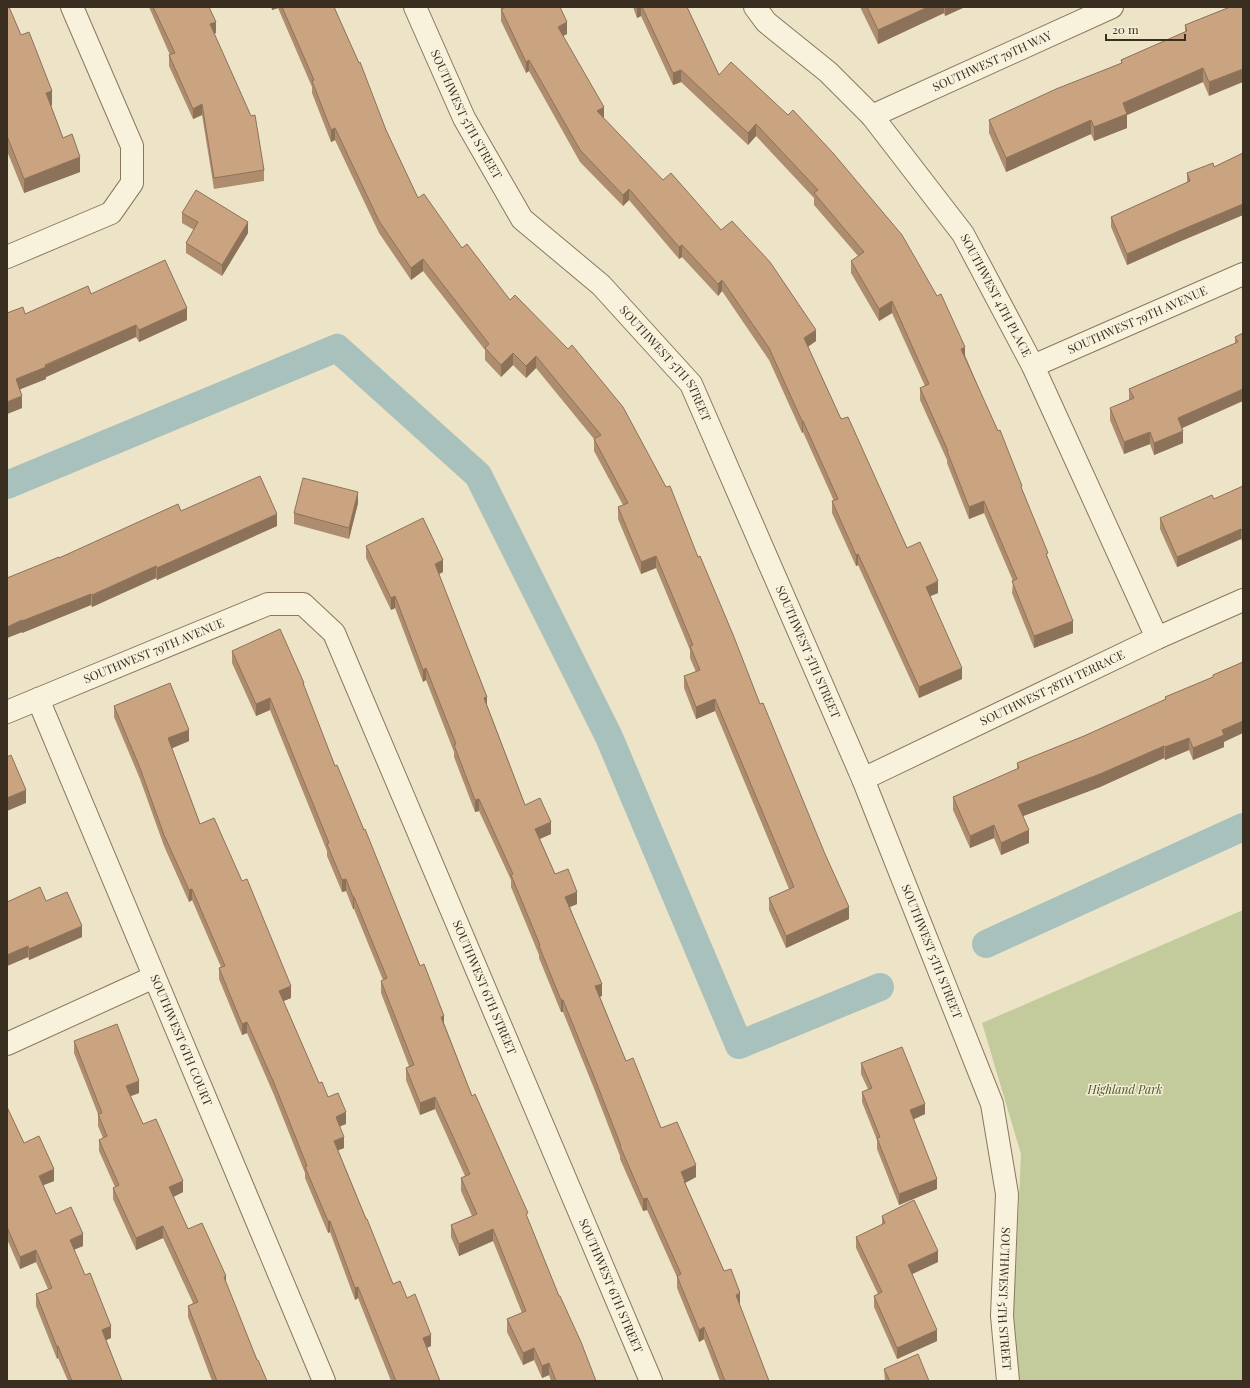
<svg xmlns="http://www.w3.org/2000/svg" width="1250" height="1388" font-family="'Playfair Display',serif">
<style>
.green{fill:#c3cb9c}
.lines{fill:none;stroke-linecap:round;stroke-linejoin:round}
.canal{stroke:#a9c1bc;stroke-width:28}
.minor-casing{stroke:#89775e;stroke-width:24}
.minor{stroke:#f8f1db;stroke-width:22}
.wall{fill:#ae8c6e}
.shaded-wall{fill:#8d725a}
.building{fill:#caa380;stroke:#8d725a}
.labels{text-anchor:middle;stroke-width:3;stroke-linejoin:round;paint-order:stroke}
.street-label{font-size:12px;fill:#3a2e21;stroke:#f5eed7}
.park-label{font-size:12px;font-style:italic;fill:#475528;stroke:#f5eed7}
</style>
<rect width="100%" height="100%" fill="#ede4c8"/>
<!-- green -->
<path class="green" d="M 1243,910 L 1243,1381 L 1015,1381 L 1005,1350 L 1016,1265 L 1021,1154 L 982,1023 Z"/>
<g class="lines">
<!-- canal -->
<g class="canal">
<path d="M 7,485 L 337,348 L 478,475 L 609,737 L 739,1045 L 880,987"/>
<path d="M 986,944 L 1243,827"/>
</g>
<defs>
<g id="minor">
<path id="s1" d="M 415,7 L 464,118 L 522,219 L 601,285 L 691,384 L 863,779 L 992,1104 L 1007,1194 L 1002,1316 L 1008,1381"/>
<path id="s2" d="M 755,7 L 766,22 L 828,72 L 872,116 L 963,234 L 1033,366 L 1157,638"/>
<path id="s3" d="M 872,116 L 1112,7"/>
<path d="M 7,257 L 111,213 L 132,183 L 132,146 L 72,7"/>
<path id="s4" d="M 1033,366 L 1243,274"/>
<path id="s5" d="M 38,699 L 324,1381"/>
<path id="s6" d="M 7,712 L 268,604 L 303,604 L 334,633 L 651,1381"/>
<path id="s7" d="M 863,779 L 1157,638 L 1243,600"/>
<path d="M 7,1044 L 154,977"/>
</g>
</defs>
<!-- minor casing -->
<use href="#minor" class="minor-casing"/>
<!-- minor -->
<use href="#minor" class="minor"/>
</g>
<!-- wall -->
<g class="wall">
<path d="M 7,7 L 52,105 L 51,106 L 63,138 L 80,172 L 24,193 L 7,151 Z"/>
<path d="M 149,7 L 209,7 L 216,33 L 214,34 L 264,170 L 264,181 L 214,189 L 202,115 L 193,119 L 169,66 L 169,55 L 170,55 Z"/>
<path d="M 271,7 L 334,7 L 386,130 L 418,198 L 462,248 L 698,557 L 849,919 L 786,948 L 769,910 L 769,898 L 789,889 L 715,711 L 696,719 L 684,688 L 684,676 L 696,672 L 690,658 L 690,650 L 656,568 L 641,574 L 618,519 L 618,507 L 623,505 L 594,451 L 594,439 L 536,368 L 526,378 L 513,365 L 501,377 L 485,360 L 485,350 L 423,271 L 411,280 L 379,233 L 335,140 L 331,142 L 312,93 L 312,87 L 278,8 L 272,10 Z"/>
<path d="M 633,7 L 687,7 L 719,75 L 965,355 L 1022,491 L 1048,558 L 1073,633 L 1034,648 L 1012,593 L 1013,581 L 984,513 L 969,519 L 947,463 L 947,460 L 920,400 L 920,388 L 925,386 L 892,313 L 879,321 L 851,273 L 851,261 L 858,256 L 814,205 L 814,198 L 756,136 L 748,145 L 681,82 L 673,85 L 641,16 L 637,18 Z"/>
<path d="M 860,7 L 965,7 L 945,16 L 944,13 L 878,44 Z"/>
<path d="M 1230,7 L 1209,96 L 1203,82 L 1127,115 L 1127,128 L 1094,141 L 1091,134 L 1006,172 L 989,133 L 989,120 L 1121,63 L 1121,60 L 1185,32 L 1185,25 Z"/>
<path d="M 501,9 L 567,34 L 563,36 L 604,119 L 816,341 L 808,347 L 841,419 L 907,548 L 938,593 L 930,596 L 962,679 L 919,698 L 858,565 L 856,566 L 832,513 L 832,501 L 834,501 L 803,432 L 802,433 L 769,360 L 722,291 L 718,296 L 682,257 L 679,259 L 629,200 L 623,206 L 580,162 L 529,71 L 526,73 L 501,21 Z"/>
<path d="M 1243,153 L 1243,215 L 1181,241 L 1127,265 L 1111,227 L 1111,217 L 1187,183 L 1187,173 L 1214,167 Z"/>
<path d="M 182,213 L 248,233 L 222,276 L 186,253 L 186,243 L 194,230 L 182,223 Z"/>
<path d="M 91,294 L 187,320 L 139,342 L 136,337 L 46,377 L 46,379 L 20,389 L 22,408 L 7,414 L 25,314 Z"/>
<path d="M 1243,333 L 1182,428 L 1183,443 L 1154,455 L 1150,444 L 1124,454 L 1110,420 L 1110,408 L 1129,400 L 1129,389 L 1235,343 L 1235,337 Z"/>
<path d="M 1243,486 L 1243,543 L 1241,539 L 1177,567 L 1160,529 L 1160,518 L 1214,499 Z"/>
<path d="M 358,503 L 349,539 L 294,524 L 294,513 Z"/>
<path d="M 181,511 L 277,526 L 157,580 L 156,578 L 92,607 L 91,605 L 22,633 L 22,632 L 7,638 L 59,558 Z"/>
<path d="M 366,546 L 443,572 L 439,574 L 487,705 L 525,805 L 551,834 L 540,839 L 555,874 L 577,904 L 570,907 L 602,996 L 600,997 L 626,1061 L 661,1128 L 696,1177 L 685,1183 L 724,1271 L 740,1305 L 740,1306 L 769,1381 L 720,1381 L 704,1339 L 699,1342 L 677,1288 L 677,1277 L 647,1210 L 643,1211 L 620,1159 L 620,1156 L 593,1086 L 563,1012 L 561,1012 L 539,958 L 539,955 L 511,887 L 511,880 L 479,811 L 475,812 L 454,757 L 454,752 L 426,680 L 423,682 L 395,608 L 391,610 L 366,558 Z"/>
<path d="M 232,651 L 304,688 L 335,766 L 364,830 L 444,1023 L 472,1096 L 528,1219 L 559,1296 L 596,1381 L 551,1381 L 549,1375 L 542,1378 L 534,1360 L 523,1365 L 507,1332 L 507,1319 L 522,1313 L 493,1241 L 459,1256 L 451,1237 L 451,1225 L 472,1216 L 461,1191 L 461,1178 L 465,1176 L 435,1109 L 420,1115 L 406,1080 L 406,1068 L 409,1066 L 381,993 L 381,981 L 383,980 L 354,909 L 353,909 L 346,891 L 342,892 L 327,856 L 327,851 L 270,710 L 256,716 L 232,663 Z"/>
<path d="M 1243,662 L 1224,742 L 1224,747 L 1193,760 L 1189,750 L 1165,760 L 1164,758 L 1100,787 L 1023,816 L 1029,843 L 1001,855 L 994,838 L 970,848 L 953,810 L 953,797 L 1017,769 L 1017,763 L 1084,736 L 1165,700 L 1165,697 L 1213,678 L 1213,675 Z"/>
<path d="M 114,706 L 189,741 L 172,748 L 200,824 L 291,998 L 283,1001 L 319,1083 L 346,1124 L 340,1126 L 344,1148 L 338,1150 L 393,1284 L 407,1298 L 431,1346 L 427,1348 L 440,1381 L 391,1381 L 358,1298 L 355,1300 L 330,1232 L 328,1233 L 305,1178 L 305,1173 L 274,1095 L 247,1033 L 242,1035 L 219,979 L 219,968 L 221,967 L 192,900 L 189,902 L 164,846 L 140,779 L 114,717 Z"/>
<path d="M 46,901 L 82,937 L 29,960 L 28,957 L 7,966 Z"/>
<path d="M 74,1041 L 139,1093 L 130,1096 L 143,1124 L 183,1192 L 173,1197 L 188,1229 L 226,1284 L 257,1360 L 267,1381 L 212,1381 L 188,1317 L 188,1306 L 193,1303 L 163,1238 L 136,1250 L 113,1199 L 113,1188 L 115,1187 L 99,1151 L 99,1140 L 103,1138 L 98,1126 L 98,1114 L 74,1053 Z"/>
<path d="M 861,1063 L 925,1114 L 913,1119 L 937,1189 L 899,1205 L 877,1149 L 877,1140 L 862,1102 L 862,1092 L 868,1089 L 861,1074 Z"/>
<path d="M 7,1107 L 24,1143 L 54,1181 L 43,1185 L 56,1214 L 83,1246 L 74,1250 L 111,1338 L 106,1340 L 122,1381 L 68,1381 L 58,1358 L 57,1359 L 36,1306 L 36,1294 L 48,1289 L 36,1262 L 20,1269 L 7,1239 Z"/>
<path d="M 882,1216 L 938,1262 L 912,1274 L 937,1341 L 897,1359 L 874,1307 L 874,1296 L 878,1294 L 856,1248 L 856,1237 L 882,1225 Z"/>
<path d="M 884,1369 L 929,1381 L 885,1381 Z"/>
</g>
<!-- shaded-wall -->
<g class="shaded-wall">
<path d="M 272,7 L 278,7 L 278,8 L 272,10 Z"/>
<path d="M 637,7 L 641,7 L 641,16 L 637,18 Z"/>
<path d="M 928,7 L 944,7 L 944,13 L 878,44 L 878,30 Z"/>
<path d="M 945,7 L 965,7 L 945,16 Z"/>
<path d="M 216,22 L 216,33 L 210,35 L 210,24 Z"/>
<path d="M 567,22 L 567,34 L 558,38 L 558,27 Z"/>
<path d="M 529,60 L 529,71 L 526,73 L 526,62 Z"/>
<path d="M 1203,68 L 1203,82 L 1127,115 L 1127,128 L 1094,141 L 1094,127 L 1123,103 Z"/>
<path d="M 1243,69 L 1243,82 L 1209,96 L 1209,82 Z"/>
<path d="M 681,70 L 681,82 L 673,85 L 673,73 Z"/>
<path d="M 52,91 L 52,105 L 46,108 L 46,93 Z"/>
<path d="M 202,104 L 202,115 L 193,119 L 193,109 Z"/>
<path d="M 604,107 L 604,118 L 597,111 Z"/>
<path d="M 1091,120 L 1091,134 L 1006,172 L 1006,158 Z"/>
<path d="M 756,124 L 756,136 L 748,145 L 748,133 Z"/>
<path d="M 335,128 L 335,140 L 331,142 L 331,130 Z"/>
<path d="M 80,157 L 80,172 L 24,193 L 24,179 Z"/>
<path d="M 629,189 L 629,200 L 623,206 L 623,195 Z"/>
<path d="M 1243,204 L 1243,215 L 1181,241 L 1127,265 L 1127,254 L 1181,230 Z"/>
<path d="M 248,222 L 248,233 L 222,276 L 222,265 Z"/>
<path d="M 682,245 L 682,257 L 679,259 L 679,247 Z"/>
<path d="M 423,259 L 423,271 L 411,280 L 411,268 Z"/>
<path d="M 722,280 L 722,291 L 718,296 L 718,284 Z"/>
<path d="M 892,301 L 892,313 L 879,321 L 879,309 Z"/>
<path d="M 187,308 L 187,320 L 139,342 L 139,330 Z"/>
<path d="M 136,325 L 136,337 L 46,377 L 46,379 L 16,391 L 16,379 Z"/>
<path d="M 816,330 L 816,341 L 804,349 L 804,338 Z"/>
<path d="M 965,347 L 965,359 L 961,349 Z"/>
<path d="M 513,353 L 513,365 L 501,377 L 501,365 Z"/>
<path d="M 536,356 L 536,368 L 526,378 L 526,366 Z"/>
<path d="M 1243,389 L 1243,401 L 1178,430 L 1178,418 Z"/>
<path d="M 22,396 L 22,408 L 7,414 L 7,402 Z"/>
<path d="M 802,421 L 803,421 L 803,432 L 802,433 Z"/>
<path d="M 1183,431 L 1183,443 L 1154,455 L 1154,443 Z"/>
<path d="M 1150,432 L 1150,444 L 1124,454 L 1124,442 Z"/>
<path d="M 358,492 L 358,503 L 349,539 L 349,528 Z"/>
<path d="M 984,501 L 984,513 L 969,519 L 969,507 Z"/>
<path d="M 277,514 L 277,526 L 157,580 L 157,568 Z"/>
<path d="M 1241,529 L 1241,539 L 1177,567 L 1177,557 Z"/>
<path d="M 858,554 L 858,565 L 856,566 L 856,555 Z"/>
<path d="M 656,556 L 656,568 L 641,574 L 641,562 Z"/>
<path d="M 443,560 L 443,572 L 435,576 L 435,564 Z"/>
<path d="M 156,566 L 156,578 L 92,607 L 92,595 Z"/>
<path d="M 938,581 L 938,593 L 926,598 L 926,587 Z"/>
<path d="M 91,594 L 91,605 L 22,633 L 22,621 Z"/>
<path d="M 395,596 L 395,608 L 391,610 L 391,598 Z"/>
<path d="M 22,620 L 22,632 L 7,638 L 7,627 Z"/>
<path d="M 1073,621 L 1073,633 L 1034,648 L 1034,636 Z"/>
<path d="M 426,668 L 426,680 L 423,682 L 423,670 Z"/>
<path d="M 962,668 L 962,679 L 919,698 L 919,687 Z"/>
<path d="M 487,697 L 487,709 L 484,698 Z"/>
<path d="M 270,698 L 270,710 L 256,716 L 256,704 Z"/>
<path d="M 715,699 L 715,711 L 696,719 L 696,707 Z"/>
<path d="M 1243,721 L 1243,733 L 1224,742 L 1224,747 L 1193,760 L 1193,748 L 1222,730 Z"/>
<path d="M 189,730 L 189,741 L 168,750 L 168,738 Z"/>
<path d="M 1189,738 L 1189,750 L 1165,760 L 1165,747 Z"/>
<path d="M 1164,746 L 1164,758 L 1100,787 L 1018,818 L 1018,805 Z"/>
<path d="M 26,790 L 26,803 L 7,811 L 7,798 Z"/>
<path d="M 479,799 L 479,811 L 475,812 L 475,800 Z"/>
<path d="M 551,822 L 551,834 L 535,841 L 535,829 Z"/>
<path d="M 994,825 L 994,838 L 970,848 L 970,836 Z"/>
<path d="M 1029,830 L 1029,843 L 1001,855 L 1001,843 Z"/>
<path d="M 346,879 L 346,891 L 342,892 L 342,880 Z"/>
<path d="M 192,889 L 192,900 L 189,902 L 189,890 Z"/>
<path d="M 577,892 L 577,904 L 565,909 L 565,897 Z"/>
<rect x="353" y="897" width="1" height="12"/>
<path d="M 849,907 L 849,919 L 786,948 L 786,936 Z"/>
<path d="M 82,926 L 82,937 L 29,960 L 29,949 Z"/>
<path d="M 28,946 L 28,957 L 7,966 L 7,955 Z"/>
<path d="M 602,984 L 602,996 L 595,998 L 595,986 Z"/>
<path d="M 291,986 L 291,998 L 279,1003 L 279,991 Z"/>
<rect x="561" y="1000" width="2" height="12"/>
<path d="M 444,1016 L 444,1028 L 441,1017 Z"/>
<path d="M 247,1022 L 247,1033 L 242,1035 L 242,1024 Z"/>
<path d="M 139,1081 L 139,1093 L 126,1098 L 126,1086 Z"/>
<path d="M 435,1097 L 435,1109 L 420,1115 L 420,1103 Z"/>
<path d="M 925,1104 L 925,1114 L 910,1121 L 910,1110 Z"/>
<path d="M 346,1112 L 346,1124 L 336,1128 L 336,1117 Z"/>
<path d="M 344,1137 L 344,1148 L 334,1152 L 334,1141 Z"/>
<path d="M 696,1165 L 696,1177 L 685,1183 L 685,1193 L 681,1172 Z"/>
<path d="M 54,1169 L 54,1181 L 39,1187 L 39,1176 Z"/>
<path d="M 937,1179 L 937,1189 L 899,1205 L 899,1194 Z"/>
<path d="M 183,1181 L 183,1192 L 169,1199 L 169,1187 Z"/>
<path d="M 647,1198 L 647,1210 L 643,1211 L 643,1199 Z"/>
<path d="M 328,1221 L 330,1221 L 330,1232 L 328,1233 Z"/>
<path d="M 163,1226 L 163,1238 L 136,1250 L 136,1238 Z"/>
<path d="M 493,1229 L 493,1241 L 459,1256 L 459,1244 Z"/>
<path d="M 83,1234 L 83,1246 L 70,1251 L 70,1240 Z"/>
<path d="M 36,1250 L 36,1262 L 20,1269 L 20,1257 Z"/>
<path d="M 938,1251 L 938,1262 L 908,1276 L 908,1265 Z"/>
<path d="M 226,1276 L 226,1288 L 224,1277 Z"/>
<path d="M 358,1287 L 358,1298 L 355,1300 L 355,1288 Z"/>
<path d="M 740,1293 L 740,1305 L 736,1307 L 736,1295 Z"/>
<path d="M 111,1326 L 111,1338 L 102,1342 L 102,1330 Z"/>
<path d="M 704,1327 L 704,1339 L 699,1342 L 699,1330 Z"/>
<path d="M 937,1330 L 937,1341 L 897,1359 L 897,1348 Z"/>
<path d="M 431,1335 L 431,1346 L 423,1349 L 423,1338 Z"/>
<path d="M 58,1346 L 58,1358 L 57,1359 L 57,1347 Z"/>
<path d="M 534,1348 L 534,1360 L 523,1365 L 523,1353 Z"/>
<path d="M 549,1363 L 549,1375 L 542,1378 L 542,1366 Z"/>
</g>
<!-- building -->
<g class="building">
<path d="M 7,7 L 9,7 L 21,35 L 29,32 L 52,91 L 46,93 L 63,138 L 72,134 L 80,157 L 24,179 L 7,136 Z"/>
<path d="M 153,7 L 209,7 L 216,22 L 210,24 L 251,116 L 255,115 L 264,170 L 214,178 L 202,104 L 193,109 L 169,55 L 175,53 Z"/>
<path d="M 282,7 L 334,7 L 359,63 L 360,62 L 386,130 L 418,198 L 424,194 L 462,248 L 467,244 L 510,300 L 515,295 L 568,349 L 572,345 L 623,407 L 666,487 L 670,486 L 698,557 L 700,556 L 734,637 L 760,704 L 763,703 L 825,854 L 849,907 L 786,936 L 769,898 L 794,887 L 715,699 L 696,707 L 684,676 L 700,670 L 690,646 L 693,645 L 656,556 L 641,562 L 618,507 L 628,503 L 594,439 L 601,435 L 536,356 L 526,366 L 513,353 L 501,365 L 485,348 L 489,344 L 423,259 L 411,268 L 379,221 L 335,128 L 331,130 L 312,81 L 314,80 Z"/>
<path d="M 506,7 L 560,7 L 567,22 L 558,27 L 604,107 L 597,111 L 663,180 L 671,173 L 721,230 L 732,221 L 770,262 L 816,330 L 804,338 L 841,419 L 848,417 L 907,548 L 920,542 L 938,581 L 926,587 L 962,668 L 919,687 L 858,554 L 856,555 L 832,501 L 838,499 L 803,421 L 802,421 L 769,348 L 722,280 L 718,284 L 682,245 L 679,247 L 629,189 L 623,195 L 580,150 L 529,60 L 526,62 L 501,9 Z"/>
<path d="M 642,7 L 687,7 L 719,75 L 731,62 L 788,115 L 793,110 L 833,153 L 902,235 L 937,296 L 941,294 L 965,347 L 961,349 L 998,431 L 1000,430 L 1022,486 L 1021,487 L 1048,553 L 1046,554 L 1073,621 L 1034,636 L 1012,581 L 1017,579 L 984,501 L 969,507 L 947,451 L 948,451 L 920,388 L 929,384 L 892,301 L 879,309 L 851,261 L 864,252 L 814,193 L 818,190 L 756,124 L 748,133 L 681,70 L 673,73 Z"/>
<path d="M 867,7 L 928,7 L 878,30 Z"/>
<path d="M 1230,7 L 1243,7 L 1243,69 L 1209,82 L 1203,68 L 1123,103 L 1127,114 L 1094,127 L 1091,120 L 1006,158 L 989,120 L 1056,89 L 1122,63 L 1121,60 L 1187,31 L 1185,25 Z"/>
<path d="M 1243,153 L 1243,204 L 1181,230 L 1127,254 L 1111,217 L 1190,181 L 1187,173 L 1213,163 L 1214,167 Z"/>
<path d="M 196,190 L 248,222 L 222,265 L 186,243 L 198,222 L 182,213 Z"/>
<path d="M 165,260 L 187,308 L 139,330 L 136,325 L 45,365 L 46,367 L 16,379 L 22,396 L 7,402 L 7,313 L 23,307 L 25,314 L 88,286 L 91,294 Z"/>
<path d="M 1243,333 L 1243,389 L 1178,418 L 1183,431 L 1154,443 L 1150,432 L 1124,442 L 1110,408 L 1134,398 L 1129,389 L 1238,342 L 1235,337 Z"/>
<path d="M 260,476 L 277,514 L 157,568 L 156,566 L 92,595 L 91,594 L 22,621 L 22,620 L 7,627 L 7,578 L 59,557 L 59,558 L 178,504 L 181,511 Z"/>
<path d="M 303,478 L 358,492 L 349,528 L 294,513 Z"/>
<path d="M 1243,486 L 1243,532 L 1241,529 L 1177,557 L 1160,518 L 1212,495 L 1214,499 Z"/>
<path d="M 423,518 L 443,560 L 435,564 L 487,697 L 484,698 L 525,805 L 540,798 L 551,822 L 535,829 L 555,874 L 568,869 L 577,892 L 565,897 L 602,984 L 595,986 L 626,1061 L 633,1058 L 661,1128 L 677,1122 L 696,1165 L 681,1172 L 685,1181 L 684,1181 L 724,1271 L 731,1269 L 740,1293 L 736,1295 L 769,1381 L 725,1381 L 704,1327 L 699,1330 L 677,1276 L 681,1274 L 647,1198 L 643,1199 L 620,1146 L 621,1146 L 593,1074 L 563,1000 L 561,1000 L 539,946 L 540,945 L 511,875 L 513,874 L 479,799 L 475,800 L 454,745 L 456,744 L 426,668 L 423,670 L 395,596 L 391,598 L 366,546 Z"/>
<path d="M 280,629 L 304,683 L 303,683 L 335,766 L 337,765 L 364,830 L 365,829 L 420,966 L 424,964 L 444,1016 L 441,1017 L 472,1096 L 475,1094 L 528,1213 L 526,1214 L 559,1296 L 560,1296 L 581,1342 L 596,1381 L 556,1381 L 549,1363 L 542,1366 L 534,1348 L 523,1353 L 507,1319 L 526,1311 L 493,1229 L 459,1244 L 451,1225 L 477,1214 L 461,1178 L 470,1174 L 435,1097 L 420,1103 L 406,1068 L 414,1065 L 381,981 L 387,978 L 354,897 L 353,897 L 346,879 L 342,880 L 327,844 L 329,843 L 270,698 L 256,704 L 232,651 Z"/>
<path d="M 1243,662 L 1243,721 L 1222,730 L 1224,735 L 1193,748 L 1189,738 L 1165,747 L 1164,746 L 1100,774 L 1018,805 L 1029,830 L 1001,843 L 994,825 L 970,836 L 953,797 L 1019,768 L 1017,763 L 1084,736 L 1166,699 L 1165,697 L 1213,677 L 1213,675 Z"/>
<path d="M 170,683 L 189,730 L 168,738 L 200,824 L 214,818 L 242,881 L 247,879 L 291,986 L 279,991 L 319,1083 L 322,1082 L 328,1097 L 338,1093 L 346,1112 L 336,1117 L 344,1137 L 334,1141 L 366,1219 L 367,1219 L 393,1284 L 400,1281 L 407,1298 L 415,1294 L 431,1335 L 423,1338 L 440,1381 L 396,1381 L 358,1287 L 355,1288 L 330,1221 L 328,1221 L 305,1167 L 307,1166 L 274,1083 L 247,1022 L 242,1024 L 219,968 L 225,966 L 192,889 L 189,890 L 164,835 L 140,768 L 114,706 Z"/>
<path d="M 11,755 L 26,790 L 7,798 L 7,757 Z"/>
<path d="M 40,887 L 46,901 L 67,892 L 82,926 L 29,949 L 28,946 L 7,955 L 7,902 Z"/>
<path d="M 117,1024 L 139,1081 L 126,1086 L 143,1124 L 156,1119 L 183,1181 L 169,1187 L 188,1229 L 202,1223 L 226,1276 L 224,1277 L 257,1360 L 258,1360 L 267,1381 L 217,1381 L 188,1306 L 198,1302 L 163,1226 L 136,1238 L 113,1188 L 119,1185 L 99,1140 L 107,1136 L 98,1114 L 102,1113 L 74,1041 Z"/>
<path d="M 902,1047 L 925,1104 L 910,1110 L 937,1179 L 899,1194 L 877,1138 L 880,1137 L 862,1092 L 872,1088 L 861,1063 Z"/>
<path d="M 7,1107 L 24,1143 L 39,1136 L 54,1169 L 39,1176 L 56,1214 L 71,1207 L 83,1234 L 70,1240 L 85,1275 L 90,1273 L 111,1326 L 102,1330 L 122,1381 L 72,1381 L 58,1346 L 57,1347 L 36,1294 L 52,1288 L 36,1250 L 20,1257 L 7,1227 L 7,1189 L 8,1189 L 7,1187 Z"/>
<path d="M 914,1200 L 938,1251 L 908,1265 L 937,1330 L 897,1348 L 874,1296 L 882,1292 L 856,1237 L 885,1223 L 882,1216 Z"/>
<path d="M 918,1354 L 929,1381 L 890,1381 L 884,1369 Z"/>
</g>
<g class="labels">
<!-- street labels -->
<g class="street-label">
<text dy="4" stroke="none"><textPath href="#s3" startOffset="132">SOUTHWEST 79TH WAY</textPath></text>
<text dy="4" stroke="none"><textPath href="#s1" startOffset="119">SOUTHWEST 5TH STREET</textPath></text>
<text dy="4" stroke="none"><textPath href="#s2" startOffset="379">SOUTHWEST 4TH PLACE</textPath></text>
<text dy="4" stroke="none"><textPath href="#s4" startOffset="114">SOUTHWEST 79TH AVENUE</textPath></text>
<text dy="4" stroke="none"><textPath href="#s1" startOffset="443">SOUTHWEST 5TH STREET</textPath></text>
<text dy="4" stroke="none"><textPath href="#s6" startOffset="159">SOUTHWEST 79TH AVENUE</textPath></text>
<text dy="4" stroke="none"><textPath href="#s1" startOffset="767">SOUTHWEST 5TH STREET</textPath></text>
<text dy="4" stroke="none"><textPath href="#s7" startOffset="210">SOUTHWEST 78TH TERRACE</textPath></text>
<text dy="4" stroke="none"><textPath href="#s1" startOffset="1091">SOUTHWEST 5TH STREET</textPath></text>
<text dy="4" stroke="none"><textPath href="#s6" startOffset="745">SOUTHWEST 6TH STREET</textPath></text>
<text dy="4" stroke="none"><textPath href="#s5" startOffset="370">SOUTHWEST 6TH COURT</textPath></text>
<text dy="4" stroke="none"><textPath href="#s6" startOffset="1069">SOUTHWEST 6TH STREET</textPath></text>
<text dy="4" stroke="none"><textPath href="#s1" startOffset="1451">SOUTHWEST 5TH STREET</textPath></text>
</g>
<!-- park labels -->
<g class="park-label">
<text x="1125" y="1094">Highland Park</text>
</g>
</g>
<!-- border -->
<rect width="1250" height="1388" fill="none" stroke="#3a2e21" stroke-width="16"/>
<!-- scale -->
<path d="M1106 34v6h79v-6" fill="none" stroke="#3a2e21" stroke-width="2"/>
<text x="1112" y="34" font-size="12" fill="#3a2e21" stroke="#f5eed7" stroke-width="3" paint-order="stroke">20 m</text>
</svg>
